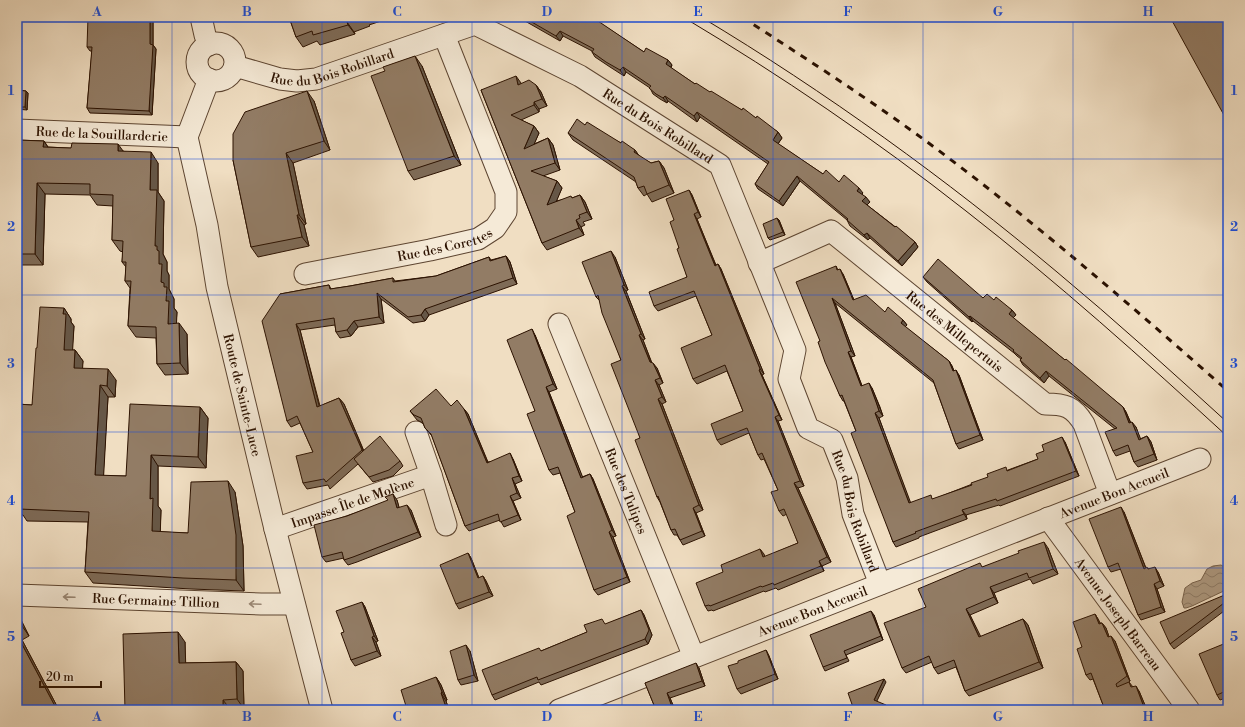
<svg xmlns="http://www.w3.org/2000/svg" width="1245" height="727" font-family="'Libre Bodoni',serif">
<style>
.water{fill:url(#water-waves);stroke:#79634d}
.lines{fill:none;stroke-linecap:round;stroke-linejoin:round}
.minor-casing{stroke:#5d4531;stroke-width:23}
.minor{stroke:#f5ead7;stroke-width:21}
.tram{stroke:#2c1201;stroke-width:1}
.rail{stroke:#2c1201;stroke-width:3;stroke-dasharray:7 7;stroke-linecap:butt}
.wall{fill:#7e6b57;stroke:#2c1201}
.shaded-wall{fill:#665747;stroke:#2c1201}
.building{fill:#927c65;stroke:#2c1201}
.oneway{stroke:#9b8977}
.grid{fill:none;stroke:#1d4ed8;stroke-width:1;stroke-opacity:0.55}
.labels{text-anchor:middle;stroke-width:3;stroke-linejoin:round;paint-order:stroke}
.street-label{font-size:13px;fill:#2c1201;stroke:#f5ead7}
.neatline{fill:none;stroke:#1d4ed8;stroke-width:1.5}
.grid-label{font-size:13px;text-anchor:middle;font-weight:bold;fill:#1d4ed8}
</style>
<defs>
<pattern id="water-waves" width="16" height="10" patternUnits="userSpaceOnUse"><rect width="16" height="10" fill="#ad9980"/><path d="M0 5q4-4 8 0t8 0" fill="none" stroke="#8d7b66"/></pattern>
</defs>
<rect width="100%" height="100%" fill="#f0dec2"/>
<filter id="stains"><feTurbulence type="fractalNoise" baseFrequency=".005" numOctaves="4"/><feColorMatrix values="0 0 0 0 .2 0 0 0 0 .09 0 0 0 0 .02 0 0 0 .5 -.17"/></filter>
<radialGradient id="worn" r=".72"><stop offset=".6" stop-color="#630" stop-opacity="0"/><stop offset="1" stop-color="#630" stop-opacity=".3"/></radialGradient>
<!-- water -->
<path class="water" d="M 1221,565 L 1228,569 L 1228,589 L 1192,606 L 1186,608 L 1184,608 L 1182,602 L 1185,588 L 1192,583 L 1201,580 L 1207,569 L 1213,566 Z"/>
<g class="lines">
<defs>
<g id="minor">
<path d="M 201,17 L 205,35 L 209,45"/>
<circle cx="216" cy="62" r="19"/>
<path id="s1" d="M 235,66 L 280,79 L 297,81 L 316,79 L 475,24 L 580,76 L 720,165 L 795,350 L 789,379 L 808,428 L 832,440 L 847,478 L 853,514 L 880,584"/>
<path id="s2" d="M 209,79 L 187,137 L 207,225 L 217,287 L 275,529 L 322,710"/>
<path id="s3" d="M 17,130 L 187,137"/>
<path id="s4" d="M 759,263 L 831,231 L 1045,404 C 1065,404 1073,406 1084,424 L 1110,494"/>
<path id="s5" d="M 305,274 L 430,250 L 478,239 L 495,228 L 506,212 L 506,192 L 444,35"/>
<path id="s6" d="M 559,324 L 694,657"/>
<path d="M 431,475 L 446,525"/>
<path id="s7" d="M 1048,518 L 1189,710"/>
<path id="s8" d="M 275,529 L 431,475 L 416,432"/>
<path id="s9" d="M 17,595 L 261,604 L 294,604"/>
<path id="s10" d="M 559,710 L 1200,459"/>
</g>
</defs>
<!-- minor casing -->
<use href="#minor" class="minor-casing"/>
<!-- minor -->
<use href="#minor" class="minor"/>
<!-- tram -->
<g class="tram">
<path d="M 683,17 C 780,75 876,140 966,211 C 1057,282 1143,359 1228,437"/>
<path d="M 701,17 C 826,92 946,179 1057,272 C 1116,321 1172,372 1228,423"/>
</g>
<!-- rail -->
<path class="rail" d="M 742,17 C 811,62 880,106 946,156 C 1044,230 1136,310 1228,391"/>
</g>
<!-- wall -->
<g class="wall">
<path d="M 153,17 L 153,45 L 156,49 L 152,115 L 90,113 L 87,108 L 92,51 L 90,51 L 87,47 Z"/>
<path d="M 289,17 L 393,17 L 369,25 L 370,26 L 354,32 L 355,34 L 320,45 L 317,41 L 303,47 L 296,37 Z"/>
<path d="M 518,17 L 591,17 L 644,52 L 668,60 L 672,65 L 671,68 L 695,84 L 756,118 L 778,132 L 782,138 L 778,144 L 823,174 L 863,193 L 862,194 L 870,202 L 867,205 L 915,242 L 918,247 L 902,266 L 870,238 L 868,240 L 850,226 L 847,220 L 800,181 L 783,206 L 758,189 L 755,184 L 768,164 L 700,117 L 697,122 L 668,101 L 667,103 L 660,99 L 653,94 L 650,88 L 626,72 L 624,76 L 610,67 L 595,57 L 592,52 L 592,51 L 563,36 L 560,41 Z"/>
<path d="M 1228,17 L 1228,121 L 1225,117 Z"/>
<path d="M 422,66 L 461,165 L 414,180 L 408,171 Z"/>
<path d="M 521,84 L 536,85 L 541,92 L 547,106 L 539,109 L 539,112 L 521,120 L 534,126 L 539,133 L 534,144 L 548,138 L 553,145 L 560,170 L 543,176 L 557,181 L 562,188 L 556,201 L 572,198 L 580,195 L 585,202 L 592,219 L 583,222 L 585,225 L 581,227 L 584,235 L 547,250 L 542,243 L 481,90 Z"/>
<path d="M 17,90 L 26,91 L 28,93 L 27,110 L 17,109 Z"/>
<path d="M 314,101 L 330,150 L 293,163 L 306,224 L 304,225 L 309,246 L 258,257 L 251,247 L 233,160 Z"/>
<path d="M 585,125 L 635,150 L 639,156 L 651,163 L 659,161 L 664,168 L 674,193 L 652,202 L 647,194 L 644,196 L 638,188 L 636,182 L 573,140 L 568,133 Z"/>
<path d="M 17,140 L 44,141 L 48,147 L 123,151 L 158,163 L 158,192 L 164,201 L 163,254 L 167,262 L 167,271 L 169,275 L 169,289 L 174,299 L 174,308 L 177,312 L 176,323 L 187,334 L 188,374 L 165,375 L 157,364 L 156,338 L 136,337 L 128,326 L 130,288 L 125,281 L 126,267 L 122,262 L 123,252 L 120,251 L 112,240 L 113,206 L 97,205 L 90,195 L 45,194 L 43,265 L 17,265 Z"/>
<path d="M 689,190 L 692,195 L 701,217 L 697,219 L 716,265 L 718,264 L 721,269 L 764,374 L 762,375 L 782,420 L 778,421 L 804,486 L 798,488 L 831,562 L 822,566 L 824,571 L 795,583 L 778,590 L 776,588 L 765,592 L 764,591 L 713,611 L 712,610 L 708,611 L 705,606 L 723,572 L 760,549 L 765,557 L 798,543 L 787,514 L 783,516 L 779,511 L 778,490 L 764,459 L 761,460 L 758,455 L 749,433 L 721,445 L 717,440 L 743,411 L 727,371 L 697,384 L 693,379 L 712,335 L 696,296 L 658,311 L 654,306 L 687,277 L 679,248 L 674,220 Z"/>
<path d="M 779,220 L 785,235 L 770,240 L 768,238 Z"/>
<path d="M 506,256 L 510,262 L 517,284 L 429,315 L 425,321 L 413,323 L 381,299 L 384,323 L 358,327 L 351,336 L 340,338 L 336,332 L 335,325 L 300,330 L 320,406 L 339,398 L 344,404 L 364,451 L 400,461 L 403,466 L 393,476 L 373,482 L 358,464 L 330,489 L 328,485 L 307,489 L 303,483 L 313,452 L 300,423 L 291,427 L 287,421 L 280,294 L 329,285 L 331,289 L 350,286 L 393,278 L 395,281 L 436,276 L 489,257 L 491,260 Z"/>
<path d="M 615,257 L 628,290 L 626,291 L 645,339 L 643,340 L 652,363 L 657,368 L 663,383 L 659,385 L 666,402 L 662,404 L 703,510 L 696,513 L 705,536 L 683,545 L 677,535 L 674,535 L 671,530 L 660,502 L 657,497 L 640,438 L 621,360 L 600,301 L 596,297 Z"/>
<path d="M 836,266 L 838,270 L 843,274 L 854,300 L 885,312 L 903,320 L 907,325 L 905,327 L 949,361 L 952,366 L 954,371 L 959,375 L 983,440 L 959,449 L 956,444 L 934,383 L 835,303 L 855,356 L 851,357 L 862,386 L 872,388 L 880,407 L 883,416 L 879,418 L 910,503 L 934,499 L 1008,470 L 1038,459 L 1044,451 L 1065,442 L 1079,476 L 1000,506 L 999,505 L 966,515 L 967,519 L 919,537 L 919,538 L 896,547 L 893,542 L 856,431 L 844,401 L 843,401 L 840,396 L 820,341 Z"/>
<path d="M 923,277 L 983,298 L 994,300 L 1012,310 L 1016,315 L 1013,318 L 1123,407 L 1126,412 L 1131,423 L 1136,427 L 1140,439 L 1147,436 L 1151,442 L 1157,460 L 1138,467 L 1134,462 L 1130,451 L 1116,456 L 1113,451 L 1115,429 L 1049,376 L 1044,383 L 1023,365 L 1020,360 L 1021,359 L 1017,356 L 1014,353 L 973,321 L 972,322 L 927,282 Z"/>
<path d="M 64,308 L 71,319 L 71,322 L 74,326 L 72,350 L 75,350 L 83,361 L 82,368 L 116,380 L 115,397 L 108,397 L 103,476 L 126,476 L 200,407 L 208,418 L 206,468 L 158,466 L 158,506 L 161,510 L 160,532 L 188,533 L 235,492 L 243,546 L 244,591 L 191,589 L 93,583 L 85,572 L 88,522 L 27,521 L 23,515 L 17,514 L 17,404 L 32,405 Z"/>
<path d="M 535,335 L 557,389 L 549,392 L 567,437 L 582,477 L 590,474 L 593,479 L 616,536 L 613,537 L 630,582 L 598,595 L 594,590 L 575,512 L 560,473 L 553,475 L 549,470 L 535,411 Z"/>
<path d="M 451,406 L 464,409 L 468,414 L 488,462 L 513,459 L 522,481 L 515,484 L 521,498 L 513,501 L 521,520 L 504,527 L 500,520 L 469,531 L 465,526 L 432,436 L 425,428 L 423,423 L 417,420 L 410,411 Z"/>
<path d="M 397,500 L 399,508 L 411,510 L 421,537 L 357,562 L 348,565 L 344,560 L 344,558 L 326,562 L 322,557 L 347,516 Z"/>
<path d="M 1124,512 L 1146,568 L 1158,572 L 1164,586 L 1157,589 L 1165,612 L 1141,620 L 1138,615 L 1121,569 L 1111,572 L 1108,567 Z"/>
<path d="M 1048,548 L 1058,574 L 1033,584 L 1030,579 L 994,593 L 998,603 L 970,615 L 980,637 L 1023,619 L 1028,625 L 1043,668 L 969,696 L 965,691 L 956,667 L 938,674 L 934,668 L 932,662 L 906,673 L 902,668 L 926,607 L 983,567 Z"/>
<path d="M 468,553 L 471,558 L 479,578 L 483,576 L 486,581 L 493,596 L 459,609 L 456,604 Z"/>
<path d="M 1228,596 L 1228,608 L 1174,649 L 1170,644 Z"/>
<path d="M 362,602 L 365,607 L 378,641 L 376,642 L 381,656 L 355,666 L 351,660 L 344,632 Z"/>
<path d="M 641,610 L 644,615 L 652,635 L 648,644 L 541,685 L 539,682 L 495,700 L 492,695 L 541,651 Z"/>
<path d="M 17,612 L 29,636 L 22,640 L 59,710 L 17,710 Z"/>
<path d="M 1095,614 L 1098,619 L 1100,623 L 1102,623 L 1106,628 L 1109,637 L 1115,641 L 1130,681 L 1129,682 L 1133,687 L 1139,691 L 1147,710 L 1105,710 L 1093,679 L 1090,680 L 1086,675 L 1082,647 Z"/>
<path d="M 874,615 L 883,640 L 846,655 L 849,661 L 825,671 L 823,667 Z"/>
<path d="M 185,642 L 185,663 L 236,662 L 243,671 L 244,709 L 230,709 L 230,710 L 125,710 Z"/>
<path d="M 1228,646 L 1228,697 L 1220,700 L 1217,695 Z"/>
<path d="M 766,650 L 769,656 L 778,679 L 741,694 L 737,689 Z"/>
<path d="M 470,651 L 478,681 L 461,685 L 458,680 Z"/>
<path d="M 699,668 L 705,686 L 670,698 L 675,710 L 656,710 L 645,683 Z"/>
<path d="M 436,677 L 441,685 L 447,700 L 446,701 L 449,710 L 409,710 L 406,706 Z"/>
</g>
<!-- shaded-wall -->
<g class="shaded-wall">
<path d="M 150,17 L 153,17 L 153,45 L 156,49 L 152,115 L 149,111 Z"/>
<path d="M 347,22 L 354,32 L 355,34 L 348,25 Z"/>
<path d="M 560,31 L 563,36 L 560,41 L 556,36 Z"/>
<path d="M 415,56 L 422,66 L 461,165 L 454,156 Z"/>
<path d="M 668,60 L 672,65 L 669,69 L 666,64 Z"/>
<path d="M 623,67 L 626,72 L 624,76 L 620,70 Z"/>
<path d="M 516,76 L 521,83 L 523,92 L 518,85 Z"/>
<path d="M 536,85 L 541,92 L 547,106 L 542,99 Z"/>
<path d="M 26,91 L 28,93 L 27,110 L 25,107 Z"/>
<path d="M 307,91 L 314,101 L 330,150 L 324,141 Z"/>
<path d="M 665,96 L 668,101 L 667,103 L 663,98 Z"/>
<path d="M 534,102 L 539,109 L 539,112 L 534,105 Z"/>
<path d="M 697,112 L 700,117 L 697,122 L 694,116 Z"/>
<path d="M 534,126 L 539,133 L 529,156 L 524,149 Z"/>
<path d="M 778,132 L 782,138 L 777,145 L 773,140 Z"/>
<path d="M 548,138 L 553,145 L 560,170 L 555,163 Z"/>
<path d="M 44,141 L 51,152 L 43,147 Z"/>
<path d="M 118,144 L 126,155 L 118,151 Z"/>
<path d="M 635,150 L 640,157 L 634,152 Z"/>
<path d="M 151,152 L 158,163 L 158,192 L 164,201 L 163,254 L 167,262 L 167,271 L 169,275 L 169,289 L 174,299 L 174,308 L 177,312 L 176,335 L 168,324 L 166,301 L 161,282 L 157,250 L 155,246 L 150,190 Z"/>
<path d="M 286,153 L 293,163 L 306,224 L 299,215 Z"/>
<path d="M 659,161 L 664,168 L 674,193 L 669,185 Z"/>
<path d="M 797,176 L 800,181 L 783,206 L 779,201 Z"/>
<path d="M 557,181 L 562,188 L 552,212 L 547,205 Z"/>
<path d="M 37,183 L 45,194 L 43,265 L 35,254 Z"/>
<path d="M 859,188 L 863,193 L 860,196 L 857,191 Z"/>
<path d="M 689,190 L 692,195 L 701,217 L 698,212 Z"/>
<path d="M 580,195 L 585,202 L 592,219 L 587,212 Z"/>
<path d="M 866,197 L 870,202 L 866,206 L 862,201 Z"/>
<path d="M 694,214 L 697,219 L 718,271 L 715,266 Z"/>
<path d="M 297,215 L 304,225 L 309,246 L 302,237 Z"/>
<path d="M 777,218 L 779,220 L 785,235 L 783,232 Z"/>
<path d="M 576,220 L 581,227 L 584,235 L 579,228 Z"/>
<path d="M 867,233 L 870,238 L 868,240 L 864,235 Z"/>
<path d="M 915,242 L 918,247 L 902,266 L 898,261 Z"/>
<path d="M 611,251 L 615,257 L 628,290 L 624,285 Z"/>
<path d="M 506,256 L 510,262 L 517,284 L 513,278 Z"/>
<path d="M 718,264 L 721,269 L 764,374 L 760,369 Z"/>
<path d="M 840,269 L 843,274 L 856,305 L 853,300 Z"/>
<path d="M 622,286 L 626,291 L 645,339 L 641,334 Z"/>
<path d="M 377,293 L 381,299 L 384,323 L 379,317 Z"/>
<path d="M 832,298 L 835,303 L 855,356 L 851,351 Z"/>
<path d="M 64,308 L 71,319 L 71,322 L 74,326 L 72,361 L 64,350 L 63,314 Z"/>
<path d="M 425,309 L 429,315 L 425,321 L 421,315 Z"/>
<path d="M 1012,310 L 1016,315 L 1012,319 L 1009,314 Z"/>
<path d="M 970,316 L 973,321 L 972,322 L 969,317 Z"/>
<path d="M 903,320 L 907,325 L 904,328 L 901,323 Z"/>
<path d="M 354,321 L 358,327 L 351,336 L 347,330 Z"/>
<path d="M 179,323 L 187,334 L 188,374 L 180,363 Z"/>
<path d="M 296,324 L 300,330 L 321,413 L 317,407 Z"/>
<path d="M 532,329 L 535,335 L 557,389 L 553,384 Z"/>
<path d="M 639,335 L 643,340 L 653,367 L 650,362 Z"/>
<path d="M 75,350 L 83,361 L 82,379 L 74,368 Z"/>
<path d="M 848,352 L 851,357 L 864,391 L 861,386 Z"/>
<path d="M 949,361 L 952,366 L 956,376 L 953,371 Z"/>
<path d="M 653,363 L 657,368 L 663,383 L 660,378 Z"/>
<path d="M 108,369 L 116,380 L 115,397 L 107,386 Z"/>
<path d="M 759,370 L 762,375 L 782,420 L 779,415 Z"/>
<path d="M 956,370 L 959,375 L 983,440 L 980,435 Z"/>
<path d="M 1046,371 L 1049,376 L 1044,383 L 1040,378 Z"/>
<path d="M 655,380 L 659,385 L 666,402 L 662,397 Z"/>
<path d="M 869,383 L 872,388 L 883,416 L 879,411 Z"/>
<path d="M 100,385 L 108,397 L 103,487 L 95,475 Z"/>
<path d="M 546,387 L 549,392 L 585,483 L 581,478 Z"/>
<path d="M 339,398 L 344,404 L 366,457 L 362,450 Z"/>
<path d="M 658,399 L 662,404 L 703,510 L 699,505 Z"/>
<path d="M 200,407 L 208,418 L 206,468 L 198,457 Z"/>
<path d="M 1123,407 L 1126,412 L 1133,429 L 1129,423 Z"/>
<path d="M 464,409 L 468,414 L 490,468 L 487,463 Z"/>
<path d="M 875,413 L 879,418 L 913,509 L 909,503 Z"/>
<path d="M 775,417 L 778,421 L 804,486 L 800,481 Z"/>
<path d="M 1132,422 L 1136,427 L 1143,445 L 1139,440 Z"/>
<path d="M 1147,436 L 1151,442 L 1157,460 L 1154,454 Z"/>
<path d="M 1062,437 L 1065,442 L 1079,476 L 1076,471 Z"/>
<path d="M 510,453 L 513,459 L 522,481 L 519,476 Z"/>
<path d="M 151,455 L 158,466 L 158,506 L 161,510 L 160,542 L 152,531 L 150,499 Z"/>
<path d="M 590,474 L 593,479 L 616,536 L 612,530 Z"/>
<path d="M 512,478 L 515,484 L 521,498 L 517,493 Z"/>
<path d="M 228,481 L 235,492 L 243,546 L 244,591 L 236,580 Z"/>
<path d="M 794,483 L 798,488 L 831,562 L 827,557 Z"/>
<path d="M 393,494 L 397,500 L 401,514 L 397,508 Z"/>
<path d="M 510,496 L 513,501 L 521,520 L 518,515 Z"/>
<path d="M 407,505 L 411,510 L 421,537 L 418,532 Z"/>
<path d="M 1121,507 L 1124,512 L 1148,574 L 1144,569 Z"/>
<path d="M 693,508 L 696,513 L 705,536 L 702,531 Z"/>
<path d="M 962,510 L 966,515 L 967,519 L 964,514 Z"/>
<path d="M 609,532 L 613,537 L 630,582 L 627,577 Z"/>
<path d="M 1044,542 L 1048,548 L 1058,574 L 1053,569 Z"/>
<path d="M 760,549 L 764,554 L 767,562 L 763,557 Z"/>
<path d="M 468,553 L 471,558 L 481,583 L 478,578 Z"/>
<path d="M 819,561 L 822,566 L 824,571 L 821,566 Z"/>
<path d="M 1155,567 L 1158,572 L 1164,586 L 1160,581 Z"/>
<path d="M 483,576 L 486,581 L 493,596 L 489,592 Z"/>
<path d="M 1154,584 L 1157,589 L 1165,612 L 1161,607 Z"/>
<path d="M 990,587 L 994,593 L 998,603 L 994,597 Z"/>
<path d="M 362,602 L 365,607 L 378,641 L 374,636 Z"/>
<path d="M 966,609 L 970,615 L 984,643 L 979,637 Z"/>
<path d="M 641,610 L 644,615 L 652,635 L 648,644 L 645,639 Z"/>
<path d="M 871,611 L 874,615 L 883,640 L 881,636 Z"/>
<path d="M 17,612 L 29,636 L 20,623 L 17,617 Z"/>
<path d="M 1095,614 L 1098,619 L 1103,629 L 1099,624 Z"/>
<path d="M 1023,619 L 1028,625 L 1043,668 L 1039,662 Z"/>
<path d="M 1102,623 L 1106,628 L 1111,642 L 1108,637 Z"/>
<path d="M 178,632 L 185,642 L 186,673 L 179,663 Z"/>
<path d="M 17,633 L 22,640 L 59,710 L 57,710 L 17,635 Z"/>
<path d="M 1111,636 L 1115,641 L 1130,681 L 1127,676 Z"/>
<path d="M 372,637 L 376,642 L 381,656 L 377,651 Z"/>
<path d="M 466,645 L 470,651 L 478,681 L 474,675 Z"/>
<path d="M 766,650 L 769,656 L 778,679 L 775,674 Z"/>
<path d="M 236,662 L 243,671 L 244,709 L 237,699 Z"/>
<path d="M 696,663 L 699,668 L 705,686 L 702,681 Z"/>
<path d="M 436,677 L 441,685 L 447,700 L 442,692 Z"/>
<path d="M 884,679 L 886,682 L 876,703 L 874,700 Z"/>
<path d="M 1136,686 L 1139,691 L 1147,710 L 1145,710 Z"/>
<path d="M 441,693 L 446,701 L 449,710 L 447,710 Z"/>
<path d="M 667,693 L 670,698 L 675,710 L 673,710 Z"/>
<path d="M 223,700 L 230,709 L 230,710 L 223,710 Z"/>
</g>
<!-- building -->
<g class="building">
<path d="M 88,17 L 150,17 L 150,44 L 153,45 L 149,111 L 87,108 L 92,47 L 87,47 Z"/>
<path d="M 289,17 L 362,17 L 347,22 L 348,25 L 313,35 L 312,31 L 296,37 Z"/>
<path d="M 523,17 L 591,17 L 595,19 L 644,52 L 646,48 L 668,60 L 666,64 L 695,84 L 696,83 L 710,92 L 711,91 L 742,110 L 743,108 L 756,118 L 757,116 L 778,132 L 773,140 L 823,174 L 826,170 L 839,182 L 844,175 L 859,188 L 857,191 L 866,197 L 862,201 L 895,227 L 896,226 L 915,242 L 898,261 L 867,233 L 864,235 L 847,220 L 848,219 L 797,176 L 779,201 L 755,184 L 769,162 L 697,112 L 694,116 L 665,96 L 663,98 L 656,94 L 649,88 L 651,86 L 623,67 L 620,70 L 606,62 L 592,52 L 594,49 L 560,31 L 556,36 Z"/>
<path d="M 1170,17 L 1228,17 L 1228,116 L 1225,117 Z"/>
<path d="M 415,56 L 454,156 L 408,171 L 371,76 L 385,71 L 383,67 Z"/>
<path d="M 516,76 L 518,85 L 529,80 L 536,85 L 542,99 L 534,102 L 534,105 L 511,115 L 534,126 L 524,149 L 548,138 L 555,163 L 531,171 L 557,181 L 547,205 L 571,196 L 572,198 L 580,195 L 587,212 L 579,215 L 580,218 L 576,220 L 579,228 L 542,243 L 481,90 Z"/>
<path d="M 17,90 L 26,91 L 25,107 L 17,107 Z"/>
<path d="M 307,91 L 324,141 L 286,153 L 299,215 L 297,215 L 302,237 L 251,247 L 233,160 L 233,134 L 245,112 Z"/>
<path d="M 577,119 L 585,125 L 587,122 L 621,143 L 622,141 L 635,150 L 634,152 L 651,163 L 659,161 L 669,185 L 647,194 L 644,186 L 638,188 L 634,177 L 568,133 Z"/>
<path d="M 17,140 L 44,141 L 43,147 L 71,148 L 72,143 L 118,144 L 118,151 L 151,152 L 150,190 L 157,190 L 155,246 L 157,246 L 157,250 L 159,251 L 159,264 L 162,264 L 161,282 L 164,283 L 164,287 L 167,287 L 166,301 L 169,301 L 168,324 L 179,323 L 180,363 L 157,364 L 156,327 L 128,326 L 131,281 L 125,281 L 126,262 L 122,262 L 123,241 L 112,240 L 113,195 L 90,194 L 90,184 L 37,183 L 35,254 L 17,254 Z"/>
<path d="M 689,190 L 698,212 L 694,214 L 715,266 L 718,264 L 760,369 L 759,370 L 779,415 L 775,417 L 800,481 L 794,483 L 827,557 L 819,561 L 821,566 L 791,578 L 774,585 L 773,583 L 762,587 L 761,586 L 710,606 L 709,605 L 705,606 L 696,583 L 723,572 L 721,565 L 760,549 L 763,557 L 798,543 L 784,509 L 779,511 L 771,492 L 778,490 L 762,453 L 758,455 L 747,428 L 717,440 L 711,424 L 743,411 L 725,365 L 693,379 L 681,348 L 712,335 L 694,291 L 654,306 L 649,292 L 687,277 L 677,249 L 679,248 L 670,222 L 674,220 L 666,199 Z"/>
<path d="M 777,218 L 783,232 L 768,238 L 763,224 Z"/>
<path d="M 611,251 L 624,285 L 622,286 L 641,334 L 639,335 L 650,362 L 653,363 L 660,378 L 655,380 L 662,397 L 658,399 L 699,505 L 693,508 L 702,531 L 680,540 L 675,529 L 671,530 L 658,496 L 657,497 L 635,440 L 640,438 L 611,364 L 621,360 L 602,313 L 598,295 L 596,297 L 582,262 Z"/>
<path d="M 506,256 L 513,278 L 425,309 L 421,315 L 408,317 L 377,293 L 379,317 L 354,321 L 347,330 L 336,332 L 334,318 L 296,324 L 317,407 L 339,398 L 362,450 L 326,482 L 324,479 L 303,483 L 296,456 L 313,452 L 297,416 L 287,421 L 262,321 L 280,294 L 329,285 L 330,289 L 350,286 L 393,278 L 393,282 L 436,276 L 489,257 L 490,261 Z"/>
<path d="M 938,259 L 983,298 L 987,294 L 994,300 L 996,297 L 1012,310 L 1009,314 L 1065,360 L 1066,359 L 1123,407 L 1129,423 L 1132,422 L 1139,440 L 1147,436 L 1154,454 L 1134,462 L 1128,445 L 1113,451 L 1105,432 L 1117,428 L 1046,371 L 1040,378 L 1020,360 L 1022,358 L 1013,351 L 1014,350 L 970,316 L 969,317 L 923,277 Z"/>
<path d="M 836,266 L 837,270 L 840,269 L 853,300 L 866,295 L 885,312 L 888,307 L 903,320 L 901,323 L 949,361 L 953,371 L 956,370 L 980,435 L 956,444 L 933,380 L 832,298 L 851,351 L 848,352 L 861,386 L 869,383 L 876,402 L 879,411 L 875,413 L 909,503 L 931,495 L 932,499 L 972,485 L 971,483 L 988,477 L 987,474 L 1006,467 L 1007,471 L 1038,459 L 1036,454 L 1044,451 L 1042,445 L 1062,437 L 1076,471 L 997,501 L 996,499 L 962,510 L 964,514 L 915,532 L 916,533 L 893,542 L 851,433 L 856,431 L 842,395 L 840,396 L 825,362 L 818,342 L 820,341 L 796,282 Z"/>
<path d="M 40,307 L 64,308 L 63,314 L 66,314 L 64,350 L 75,350 L 74,368 L 108,369 L 107,386 L 100,385 L 95,475 L 126,476 L 130,404 L 200,407 L 198,457 L 151,455 L 150,499 L 153,498 L 152,531 L 188,533 L 191,482 L 228,481 L 236,535 L 236,580 L 183,578 L 85,572 L 89,512 L 19,509 L 19,504 L 17,504 L 17,404 L 32,405 L 36,348 L 37,348 Z"/>
<path d="M 532,329 L 553,384 L 546,387 L 563,432 L 581,478 L 590,474 L 612,530 L 609,532 L 627,577 L 594,590 L 567,516 L 575,512 L 558,467 L 549,470 L 527,414 L 535,411 L 507,340 Z"/>
<path d="M 436,389 L 451,406 L 457,400 L 464,409 L 487,463 L 510,453 L 519,476 L 512,478 L 517,493 L 510,496 L 518,515 L 500,522 L 498,514 L 465,526 L 431,434 L 425,428 L 421,418 L 414,415 L 410,411 Z"/>
<path d="M 380,436 L 400,461 L 389,470 L 369,477 L 354,459 Z"/>
<path d="M 393,494 L 397,508 L 407,505 L 418,532 L 353,557 L 344,560 L 342,552 L 322,557 L 314,525 L 347,516 L 388,500 L 385,497 Z"/>
<path d="M 1121,507 L 1144,569 L 1147,567 L 1148,569 L 1155,567 L 1160,581 L 1154,584 L 1161,607 L 1138,615 L 1118,563 L 1108,567 L 1089,519 Z"/>
<path d="M 1044,542 L 1053,569 L 1029,578 L 1027,573 L 990,587 L 994,597 L 966,609 L 979,637 L 1023,619 L 1039,662 L 965,691 L 954,660 L 934,668 L 929,656 L 902,668 L 884,623 L 926,607 L 918,589 L 980,563 L 982,567 L 1019,553 L 1018,551 Z"/>
<path d="M 468,553 L 478,578 L 483,576 L 489,592 L 456,604 L 440,565 Z"/>
<path d="M 1227,594 L 1228,596 L 1228,600 L 1170,644 L 1160,622 Z"/>
<path d="M 362,602 L 374,636 L 372,637 L 377,651 L 351,660 L 341,633 L 344,632 L 336,611 Z"/>
<path d="M 641,610 L 649,630 L 645,639 L 538,680 L 537,677 L 492,695 L 482,670 L 539,648 L 541,651 L 587,632 L 584,625 L 602,619 L 605,624 Z"/>
<path d="M 871,611 L 881,636 L 844,651 L 847,658 L 823,667 L 810,635 Z"/>
<path d="M 1095,614 L 1099,624 L 1102,623 L 1108,637 L 1111,636 L 1127,676 L 1116,684 L 1117,687 L 1129,682 L 1131,687 L 1136,686 L 1145,710 L 1105,710 L 1091,673 L 1086,675 L 1077,649 L 1082,647 L 1073,622 Z"/>
<path d="M 17,617 L 20,623 L 17,625 Z"/>
<path d="M 178,632 L 179,663 L 236,662 L 237,699 L 223,700 L 223,710 L 125,710 L 123,634 Z"/>
<path d="M 17,635 L 57,710 L 17,710 Z"/>
<path d="M 1226,643 L 1228,649 L 1228,690 L 1217,695 L 1199,654 Z"/>
<path d="M 466,645 L 474,675 L 458,680 L 450,651 Z"/>
<path d="M 766,650 L 775,674 L 737,689 L 728,666 L 738,663 L 738,661 Z"/>
<path d="M 696,663 L 702,681 L 667,693 L 673,710 L 656,710 L 645,683 Z"/>
<path d="M 436,677 L 442,692 L 441,693 L 447,710 L 410,710 L 408,705 L 406,706 L 401,690 Z"/>
<path d="M 884,679 L 874,700 L 886,705 L 888,710 L 854,710 L 848,693 Z"/>
<path d="M 801,707 L 802,710 L 794,710 Z"/>
</g>
<!-- one-way arrows -->
<defs><path id="oneway-shaft" d="M-6 0H5M1.5-3L5.5 0L1.5 3" fill="none" stroke-width="1.6" stroke-linecap="round" stroke-linejoin="round"/></defs>
<g class="oneway">
<use href="#oneway-shaft" transform="translate(69 597) rotate(-178)"/>
<use href="#oneway-shaft" transform="translate(255 604) rotate(-178)"/>
</g>
<!-- grid -->
<path class="grid" d="M 172,17 L 172,710M 322,17 L 322,710M 472,17 L 472,710M 622,17 L 622,710M 773,17 L 773,710M 923,17 L 923,710M 1073,17 L 1073,710M 17,159 L 1228,159M 17,295 L 1228,295M 17,432 L 1228,432M 17,568 L 1228,568"/>
<g class="labels">
<!-- street labels -->
<g class="street-label">
<text dy="5" stroke="none"><textPath href="#s1" startOffset="101">Rue du Bois Robillard</textPath></text>
<text dy="5" stroke="none"><textPath href="#s1" startOffset="461">Rue du Bois Robillard</textPath></text>
<text dy="5" stroke="none"><textPath href="#s3" startOffset="85">Rue de la Souillarderie</textPath></text>
<text dy="5" stroke="none"><textPath href="#s5" startOffset="143">Rue des Corettes</textPath></text>
<text dy="5" stroke="none"><textPath href="#s4" startOffset="238">Rue des Millepertuis</textPath></text>
<text dy="5" stroke="none"><textPath href="#s2" startOffset="326">Route de Sainte-Luce</textPath></text>
<text dy="5" stroke="none"><textPath href="#s6" startOffset="180">Rue des Tulipes</textPath></text>
<text dy="5" stroke="none"><textPath href="#s10" startOffset="596">Avenue Bon Accueil</textPath></text>
<text dy="5" stroke="none"><textPath href="#s8" startOffset="82">Impasse Île de Molène</textPath></text>
<text dy="5" stroke="none"><textPath href="#s1" startOffset="918">Rue du Bois Robillard</textPath></text>
<text dy="5" stroke="none"><textPath href="#s9" startOffset="139">Rue Germaine Tillion</textPath></text>
<text dy="5" stroke="none"><textPath href="#s10" startOffset="272">Avenue Bon Accueil</textPath></text>
<text dy="5" stroke="none"><textPath href="#s7" startOffset="119">Avenue Joseph Barreau</textPath></text>
</g>
</g>
<!-- margin -->
<rect width="1245" height="727" fill="none" stroke="#f0dec2" stroke-width="44"/>
<!-- scale -->
<path d="M40 681v6h61v-6" fill="none" stroke="#2c1201" stroke-width="2"/>
<text x="46" y="681" font-size="12" fill="#2c1201" stroke="#f5ead7" stroke-width="3" paint-order="stroke">20 m</text>
<rect x="22" y="22" width="1201" height="683" class="neatline"/>
<g class="grid-label">
<text x="97" y="16">A</text>
<text x="247" y="16">B</text>
<text x="397" y="16">C</text>
<text x="547" y="16">D</text>
<text x="698" y="16">E</text>
<text x="848" y="16">F</text>
<text x="998" y="16">G</text>
<text x="1148" y="16">H</text>
<text x="11" y="95">1</text>
<text x="1234" y="95">1</text>
<text x="11" y="231">2</text>
<text x="1234" y="231">2</text>
<text x="11" y="368">3</text>
<text x="1234" y="368">3</text>
<text x="11" y="505">4</text>
<text x="1234" y="505">4</text>
<text x="11" y="641">5</text>
<text x="1234" y="641">5</text>
<text x="97" y="721">A</text>
<text x="247" y="721">B</text>
<text x="397" y="721">C</text>
<text x="547" y="721">D</text>
<text x="698" y="721">E</text>
<text x="848" y="721">F</text>
<text x="998" y="721">G</text>
<text x="1148" y="721">H</text>
</g>
<rect width="100%" height="100%" filter="url(#stains)"/>
<rect width="100%" height="100%" fill="url(#worn)"/>
</svg>
